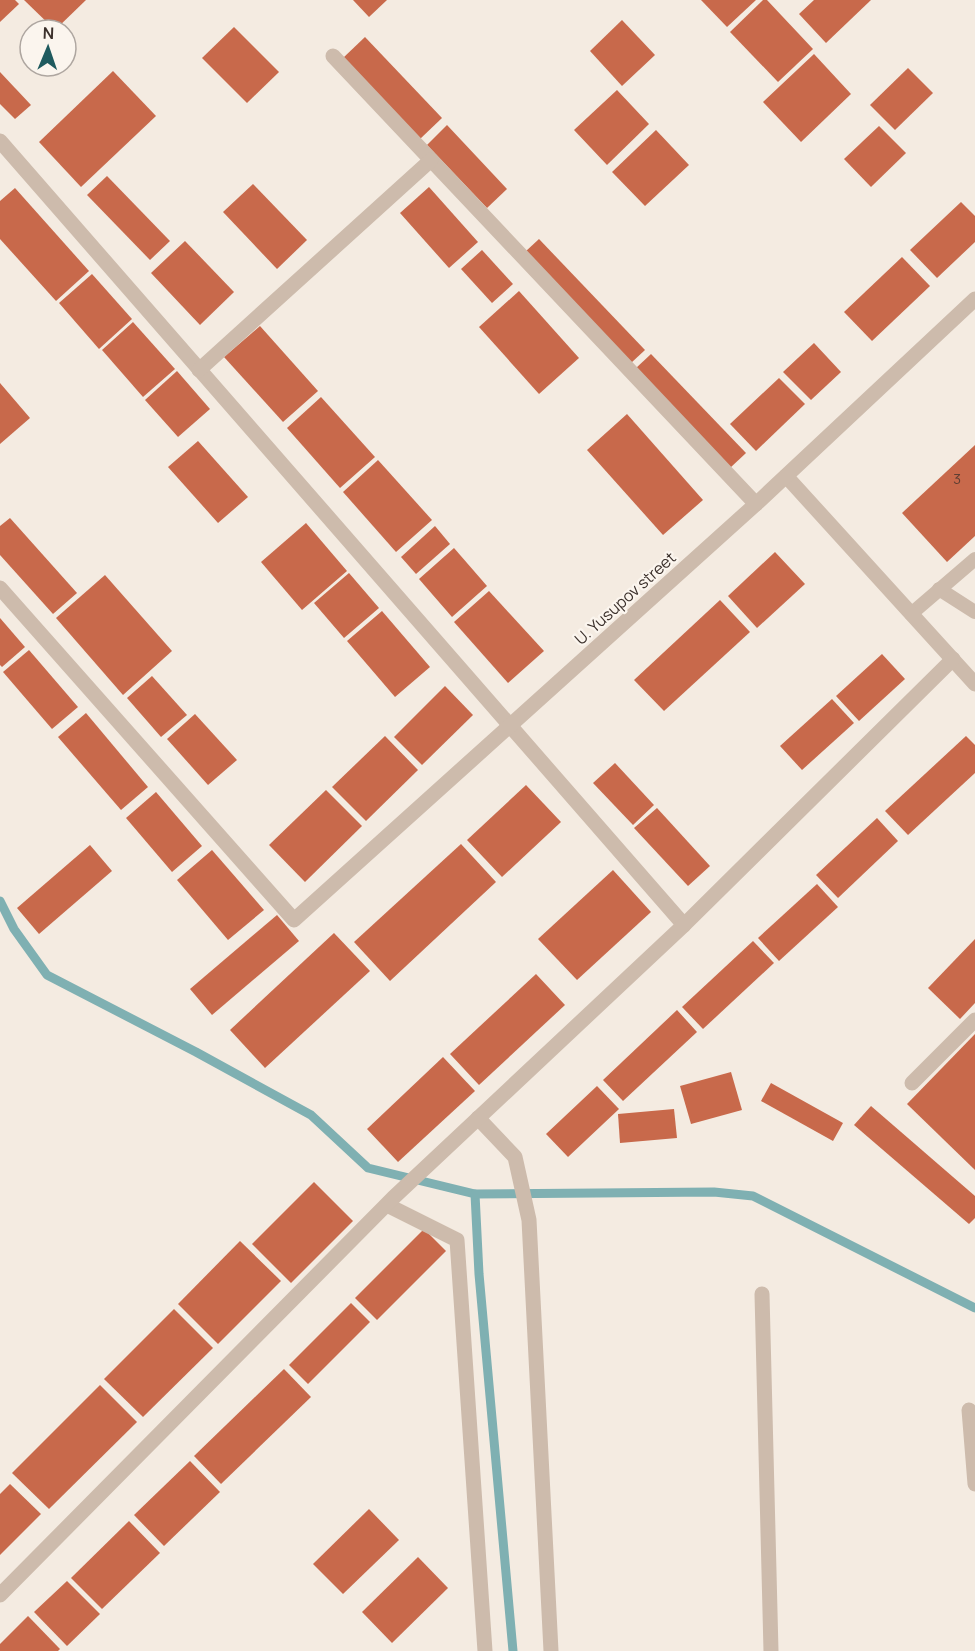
<svg xmlns="http://www.w3.org/2000/svg" width="975" height="1651" font-family="Manrope,sans-serif">
<style>
.lines{fill:none;stroke-linecap:round;stroke-linejoin:round}
.stream{stroke:#7fb0b2;stroke-width:9}
.building{fill:#c8694b}
.lane{stroke:#cdbbac;stroke-width:14}
.street{stroke:#cdbbac;stroke-width:15}
.labels{text-anchor:middle;stroke-width:4.5;stroke-linejoin:round;paint-order:stroke}
.number-label{font-size:14px;fill:#5e3e33}
.street-label{font-size:16px;fill:#3b302b;stroke:#fbf5ee}
</style>
<rect width="100%" height="100%" fill="#f4ebe1"/>
<g class="lines">
<!-- stream -->
<g class="stream">
<path d="M 0,901 L 14,929 L 47,975 L 196,1052 L 311,1115 L 368,1168 L 475,1194 L 479,1274 L 513,1651"/>
<path d="M 475,1194 L 714,1192 L 753,1196 L 975,1308"/>
</g>
</g>
<!-- building -->
<g class="building">
<path d="M 0,0 L 15,0 L 19,4 L 0,22 Z"/>
<path d="M 24,0 L 86,0 L 55,30 Z"/>
<path d="M 353,0 L 387,0 L 369,17 Z"/>
<path d="M 701,0 L 756,0 L 727,27 Z"/>
<path d="M 763,0 L 767,0 L 813,49 L 778,82 L 730,32 Z"/>
<path d="M 814,0 L 871,0 L 826,43 L 799,14 Z"/>
<path d="M 622,20 L 655,55 L 622,86 L 590,51 Z"/>
<path d="M 234,27 L 279,72 L 247,103 L 202,58 Z"/>
<path d="M 365,37 L 442,118 L 420,139 L 343,58 Z"/>
<path d="M 814,54 L 851,94 L 801,142 L 763,102 Z"/>
<path d="M 908,68 L 933,93 L 895,130 L 870,105 Z"/>
<path d="M 113,71 L 156,116 L 81,187 L 39,142 Z"/>
<path d="M 0,72 L 31,105 L 15,119 L 0,104 Z"/>
<path d="M 617,90 L 649,124 L 607,165 L 574,130 Z"/>
<path d="M 447,125 L 507,189 L 487,208 L 427,145 Z"/>
<path d="M 879,126 L 906,153 L 871,187 L 844,159 Z"/>
<path d="M 656,130 L 689,165 L 645,206 L 612,172 Z"/>
<path d="M 107,176 L 170,241 L 150,260 L 87,195 Z"/>
<path d="M 253,184 L 307,240 L 277,269 L 223,212 Z"/>
<path d="M 429,187 L 478,242 L 449,268 L 400,213 Z"/>
<path d="M 15,188 L 89,271 L 56,301 L 0,239 L 0,201 Z"/>
<path d="M 961,202 L 975,216 L 975,242 L 937,278 L 910,250 Z"/>
<path d="M 539,239 L 645,350 L 631,363 L 525,252 Z"/>
<path d="M 185,241 L 234,292 L 200,325 L 151,273 Z"/>
<path d="M 482,250 L 513,284 L 492,303 L 461,269 Z"/>
<path d="M 902,257 L 930,286 L 872,341 L 844,312 Z"/>
<path d="M 92,274 L 132,319 L 99,349 L 59,303 Z"/>
<path d="M 519,291 L 579,358 L 539,394 L 479,327 Z"/>
<path d="M 133,322 L 175,369 L 143,397 L 102,350 Z"/>
<path d="M 260,326 L 318,391 L 283,422 L 224,357 Z"/>
<path d="M 814,343 L 841,372 L 811,400 L 783,372 Z"/>
<path d="M 651,354 L 746,453 L 730,468 L 635,369 Z"/>
<path d="M 177,371 L 210,409 L 178,437 L 145,400 Z"/>
<path d="M 779,378 L 805,404 L 756,451 L 730,424 Z"/>
<path d="M 0,383 L 30,418 L 0,444 Z"/>
<path d="M 321,397 L 375,457 L 340,488 L 287,428 Z"/>
<path d="M 627,414 L 703,500 L 663,535 L 587,450 Z"/>
<path d="M 198,441 L 248,497 L 218,523 L 168,467 Z"/>
<path d="M 975,445 L 975,536 L 947,562 L 902,513 Z"/>
<path d="M 378,460 L 432,520 L 396,552 L 343,492 Z"/>
<path d="M 10,518 L 77,593 L 53,614 L 0,555 L 0,526 Z"/>
<path d="M 306,523 L 347,571 L 302,610 L 261,562 Z"/>
<path d="M 435,526 L 450,544 L 416,574 L 401,557 Z"/>
<path d="M 454,548 L 487,586 L 452,617 L 419,579 Z"/>
<path d="M 775,552 L 805,584 L 757,628 L 728,596 Z"/>
<path d="M 349,573 L 379,608 L 344,638 L 314,603 Z"/>
<path d="M 105,575 L 172,651 L 123,695 L 56,618 Z"/>
<path d="M 489,591 L 544,651 L 508,683 L 454,622 Z"/>
<path d="M 720,600 L 750,632 L 664,711 L 634,680 Z"/>
<path d="M 382,611 L 430,667 L 395,697 L 347,641 Z"/>
<path d="M 0,618 L 25,647 L 2,667 L 0,665 Z"/>
<path d="M 29,650 L 78,707 L 52,729 L 3,672 Z"/>
<path d="M 882,654 L 905,679 L 859,721 L 836,696 Z"/>
<path d="M 152,676 L 187,715 L 161,737 L 127,698 Z"/>
<path d="M 445,686 L 473,715 L 422,765 L 394,737 Z"/>
<path d="M 832,699 L 854,723 L 802,770 L 780,746 Z"/>
<path d="M 86,713 L 148,787 L 121,810 L 58,737 Z"/>
<path d="M 195,714 L 237,760 L 208,785 L 167,739 Z"/>
<path d="M 385,736 L 418,770 L 366,821 L 332,787 Z"/>
<path d="M 966,736 L 975,745 L 975,773 L 908,835 L 885,811 Z"/>
<path d="M 615,763 L 654,805 L 633,825 L 593,783 Z"/>
<path d="M 526,785 L 561,822 L 502,877 L 467,840 Z"/>
<path d="M 326,790 L 362,826 L 305,882 L 269,845 Z"/>
<path d="M 156,792 L 202,846 L 172,872 L 126,818 Z"/>
<path d="M 657,808 L 710,866 L 688,886 L 634,828 Z"/>
<path d="M 877,818 L 898,841 L 838,898 L 816,875 Z"/>
<path d="M 461,844 L 496,882 L 390,981 L 354,942 Z"/>
<path d="M 90,845 L 112,871 L 39,934 L 17,908 Z"/>
<path d="M 212,850 L 264,910 L 228,940 L 177,880 Z"/>
<path d="M 613,870 L 651,912 L 577,980 L 538,939 Z"/>
<path d="M 817,884 L 838,907 L 779,961 L 758,938 Z"/>
<path d="M 277,915 L 299,941 L 212,1015 L 190,989 Z"/>
<path d="M 334,933 L 370,971 L 265,1068 L 230,1030 Z"/>
<path d="M 975,939 L 975,1003 L 960,1019 L 928,988 Z"/>
<path d="M 753,941 L 774,963 L 703,1029 L 682,1007 Z"/>
<path d="M 536,974 L 565,1005 L 479,1085 L 450,1054 Z"/>
<path d="M 677,1010 L 697,1032 L 623,1101 L 603,1080 Z"/>
<path d="M 975,1034 L 975,1170 L 907,1104 Z"/>
<path d="M 443,1057 L 475,1091 L 398,1162 L 367,1129 Z"/>
<path d="M 731,1072 L 742,1110 L 691,1124 L 680,1086 Z"/>
<path d="M 771,1083 L 843,1123 L 833,1141 L 761,1101 Z"/>
<path d="M 597,1086 L 619,1109 L 568,1157 L 546,1134 Z"/>
<path d="M 871,1106 L 975,1196 L 975,1218 L 969,1224 L 854,1125 Z"/>
<path d="M 674,1109 L 677,1138 L 620,1143 L 618,1114 Z"/>
<path d="M 314,1182 L 353,1221 L 291,1283 L 252,1244 Z"/>
<path d="M 424,1229 L 446,1251 L 377,1320 L 355,1298 Z"/>
<path d="M 240,1241 L 281,1281 L 218,1344 L 178,1304 Z"/>
<path d="M 351,1303 L 370,1322 L 308,1384 L 289,1365 Z"/>
<path d="M 174,1309 L 213,1348 L 143,1417 L 104,1379 Z"/>
<path d="M 284,1369 L 311,1397 L 221,1484 L 194,1456 Z"/>
<path d="M 100,1385 L 137,1422 L 49,1509 L 12,1473 Z"/>
<path d="M 190,1461 L 220,1492 L 164,1546 L 134,1515 Z"/>
<path d="M 10,1484 L 41,1514 L 0,1555 L 0,1494 Z"/>
<path d="M 369,1509 L 399,1540 L 343,1594 L 313,1564 Z"/>
<path d="M 129,1521 L 160,1553 L 102,1609 L 71,1578 Z"/>
<path d="M 418,1557 L 448,1588 L 392,1643 L 362,1612 Z"/>
<path d="M 67,1581 L 100,1614 L 67,1646 L 34,1612 Z"/>
<path d="M 28,1616 L 60,1649 L 58,1651 L 0,1651 L 0,1644 Z"/>
</g>
<g class="lines">
<!-- lane -->
<g class="lane">
<path d="M 939,589 L 975,612"/>
<path d="M 911,614 L 975,559"/>
</g>
<!-- street -->
<g class="street">
<path d="M 333,56 L 756,504"/>
<path d="M 0,141 L 684,925"/>
<path d="M 199,370 L 431,160"/>
<path d="M 786,476 L 975,684"/>
<path d="M 0,588 L 294,920 L 756,504 L 975,299"/>
<path d="M 912,1083 L 975,1020"/>
<path d="M 478,1118 L 515,1157 L 529,1220 L 551,1651"/>
<path d="M 387,1205 L 457,1240 L 485,1651"/>
<path d="M 762,1294 L 771,1651"/>
<path d="M 969,1410 L 975,1484"/>
<path d="M 0,1595 L 393,1198 L 684,925 L 953,659"/>
</g>
</g>
<g class="labels">
<!-- number labels -->
<g class="number-label">
<text x="957" y="484">3</text>
</g>
<!-- street labels -->
<g class="street-label">
<text transform="translate(625 598) rotate(-42)" y="6">U. Yusupov street</text>
</g>
</g>
<!-- north arrow -->
<g transform="translate(48 48) rotate(2)"><circle r="28" fill="#fbf5ee" stroke="#aea6a0" stroke-width="1.5"/>
<path d="M0-4.5L10 22L0 15L-10 22Z" fill="#1f5a5e"/>
<text y="-9" font-size="16" font-weight="bold" text-anchor="middle" fill="#3b302b">N</text>
</g>
</svg>
